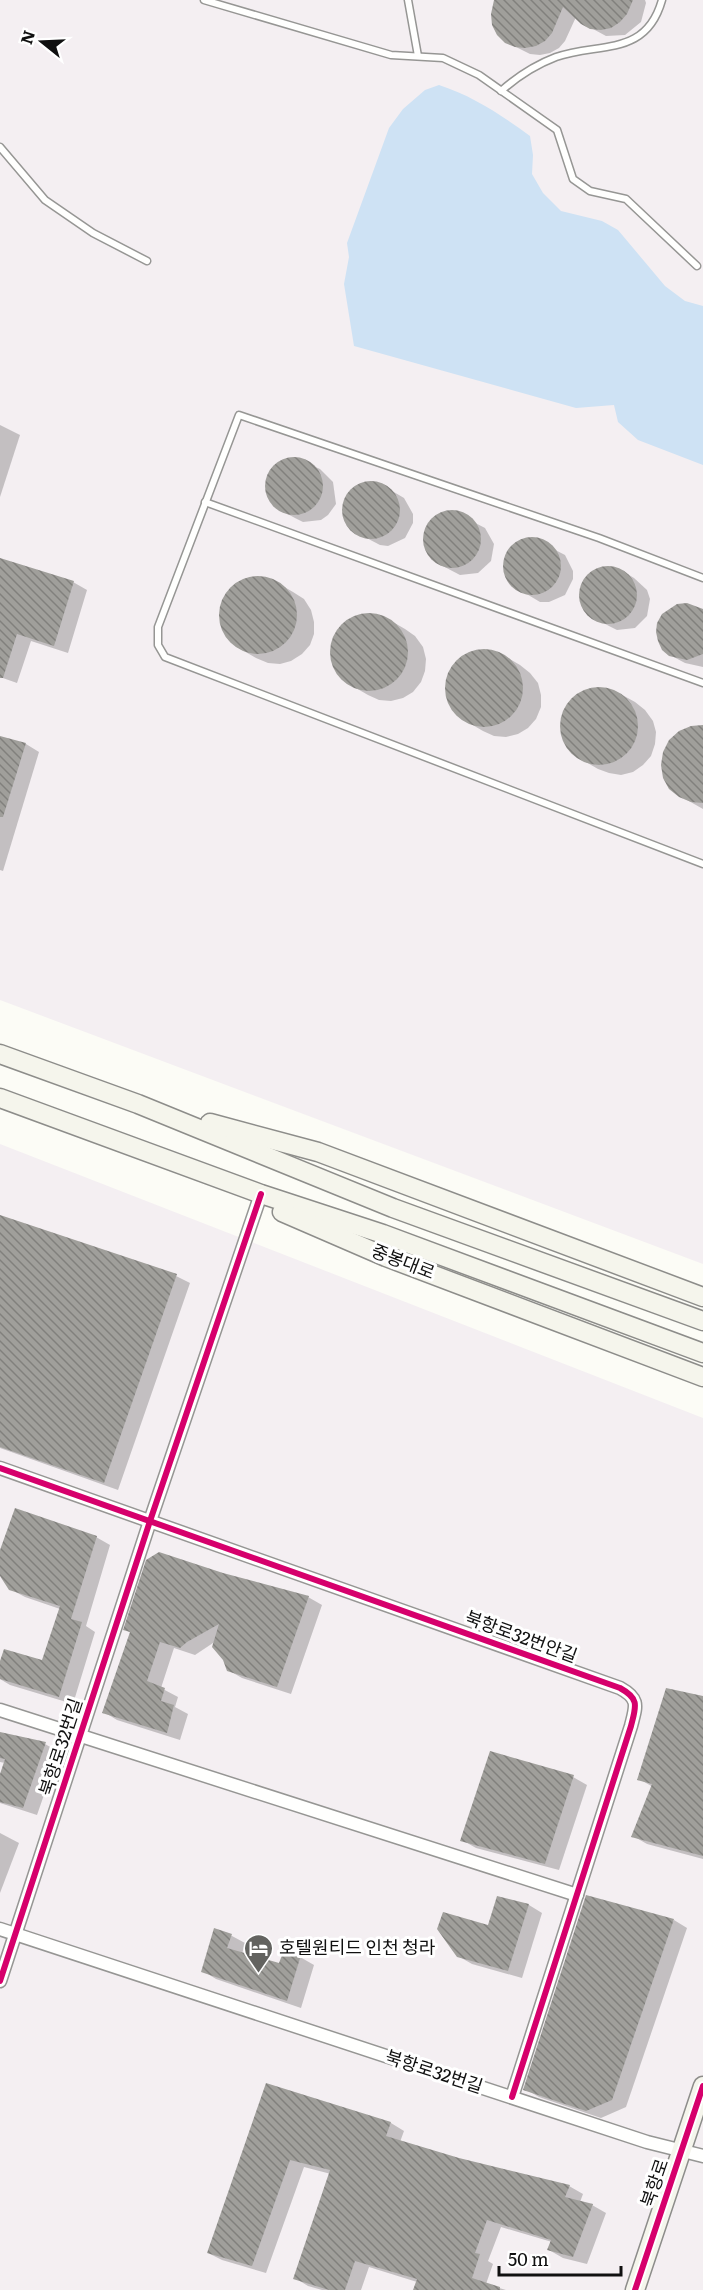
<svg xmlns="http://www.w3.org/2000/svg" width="703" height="2290" font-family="Literata,'Noto Sans KR',serif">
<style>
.industrial{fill:#f4eff2}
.water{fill:#cee2f4}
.shadow{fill:#0003}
.building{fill:url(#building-back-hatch)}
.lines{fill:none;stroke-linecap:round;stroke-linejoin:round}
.lane-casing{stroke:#969694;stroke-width:9}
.street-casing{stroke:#969694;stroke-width:15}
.secondary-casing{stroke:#8d8d8a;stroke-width:21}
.lane{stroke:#fffffe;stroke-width:6}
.street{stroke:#fffffe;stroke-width:12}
.secondary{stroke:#f5f5ec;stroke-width:18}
.cycleway-casing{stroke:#fff;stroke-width:10}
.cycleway{stroke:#d6006c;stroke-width:6}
.labels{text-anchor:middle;stroke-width:6;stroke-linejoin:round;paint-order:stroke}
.street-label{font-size:18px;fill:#101010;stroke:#fff}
.poi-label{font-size:18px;fill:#101010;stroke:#fff;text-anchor:start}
</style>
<defs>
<pattern id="building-back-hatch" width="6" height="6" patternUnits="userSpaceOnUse" patternTransform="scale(1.5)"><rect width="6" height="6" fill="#a09f9b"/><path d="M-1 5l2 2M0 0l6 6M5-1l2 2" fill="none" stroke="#81807d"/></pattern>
</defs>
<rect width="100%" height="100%" fill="#fcfcf6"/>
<!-- industrial -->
<g class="industrial">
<path d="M 0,0 L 703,0 L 703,1264 L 0,1000 Z"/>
<path d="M 0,1144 L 703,1418 L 703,2290 L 0,2290 Z"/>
</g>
<!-- water -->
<path class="water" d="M 439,85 C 473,96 501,115 530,136 L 533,155 L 532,174 L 543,193 L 561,211 L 602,221 L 618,230 L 665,286 L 685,301 L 703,306 L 703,465 L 638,440 L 618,422 L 614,405 L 576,408 L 354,346 L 344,284 L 349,257 L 347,243 L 389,128 L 403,109 L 425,90 Z"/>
<!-- shadow -->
<g class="shadow">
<path d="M 497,0 L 645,0 L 646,3 L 641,22 L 625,35 L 606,36 L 582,23 L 576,17 L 565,41 L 559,48 L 550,53 L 540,55 L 530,54 L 506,42 Z"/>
<path d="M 0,425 L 20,435 L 0,497 Z"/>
<path d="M 297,459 L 320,469 L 333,482 L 336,504 L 328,515 L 321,520 L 303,522 L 295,518 L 280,510 L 269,496 L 268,478 L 273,470 L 288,460 Z"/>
<path d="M 373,482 L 382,485 L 404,498 L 413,514 L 413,523 L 405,538 L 388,546 L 380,545 L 357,533 L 345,519 L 345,501 L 349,493 L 356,487 Z"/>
<path d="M 454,512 L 485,528 L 494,544 L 491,561 L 478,573 L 460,575 L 437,563 L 431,557 L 425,540 L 426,531 L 437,517 Z"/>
<path d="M 534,539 L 565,555 L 573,571 L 573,579 L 565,595 L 549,602 L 540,602 L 510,584 L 504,567 L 510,550 L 525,540 Z"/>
<path d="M 0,559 L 73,582 L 87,590 L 68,653 L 31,641 L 17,683 L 0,677 Z"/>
<path d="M 611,567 L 619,569 L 634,578 L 647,590 L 650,599 L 647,616 L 635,628 L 617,630 L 609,626 L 594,618 L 583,604 L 582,586 L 587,578 L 602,568 Z"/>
<path d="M 262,577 L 274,581 L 293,592 L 304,599 L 311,610 L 314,622 L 314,634 L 310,645 L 302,654 L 291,661 L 280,664 L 268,663 L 256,658 L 237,647 L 228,639 L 222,628 L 220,616 L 222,603 L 228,592 L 237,583 L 249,578 Z"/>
<path d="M 678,605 L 703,611 L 703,667 L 685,663 L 670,655 L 659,623 L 670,609 Z"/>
<path d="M 373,614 L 386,618 L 405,629 L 415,636 L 423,647 L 426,659 L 425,671 L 421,682 L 413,692 L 403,698 L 391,701 L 379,700 L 368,695 L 349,684 L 340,676 L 334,665 L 331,653 L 333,640 L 339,629 L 349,620 L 361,615 Z"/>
<path d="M 488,650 L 501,654 L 520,665 L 530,673 L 538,683 L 541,695 L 541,707 L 536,719 L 528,728 L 518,734 L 506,737 L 494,736 L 483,731 L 464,720 L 455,712 L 449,702 L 446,689 L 448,676 L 454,665 L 464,656 L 476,651 Z"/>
<path d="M 603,688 L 615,691 L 635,702 L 645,710 L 653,721 L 656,732 L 655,744 L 651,756 L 643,765 L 633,772 L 621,775 L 609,773 L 598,769 L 579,758 L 570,749 L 563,739 L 561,726 L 563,714 L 569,702 L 578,694 L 590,689 Z"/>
<path d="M 703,726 L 703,809 L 680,796 Z"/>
<path d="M 0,738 L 26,744 L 39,752 L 3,871 L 0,870 Z"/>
<path d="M 0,1216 L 176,1276 L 190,1283 L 118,1490 L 0,1448 Z"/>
<path d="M 96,1537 L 110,1545 L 86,1626 L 95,1632 L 73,1704 L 10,1685 L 0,1679 L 0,1665 L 43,1661 L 60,1609 L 25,1597 L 10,1589 L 0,1573 L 0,1554 Z"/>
<path d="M 223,1574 L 308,1597 L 322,1605 L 291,1694 L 242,1678 L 228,1670 L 216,1641 L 195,1655 L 174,1648 L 161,1688 L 178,1697 L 175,1707 L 188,1714 L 180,1740 L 117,1720 L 104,1712 L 131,1633 L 125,1629 Z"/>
<path d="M 703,1698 L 703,1859 L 647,1844 L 633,1836 L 653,1787 L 639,1779 Z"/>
<path d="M 0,1733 L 45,1744 L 59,1752 L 37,1815 L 0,1803 L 0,1778 L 5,1763 L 0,1762 Z"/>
<path d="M 491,1753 L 573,1777 L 587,1785 L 559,1870 L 476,1848 L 462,1840 Z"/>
<path d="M 0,1833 L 19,1843 L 0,1893 Z"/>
<path d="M 529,1905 L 542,1913 L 522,1978 L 472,1964 L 458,1956 L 489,1927 Z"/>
<path d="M 674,1920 L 687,1928 L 626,2107 L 601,2118 L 539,2097 L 525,2089 Z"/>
<path d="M 215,1930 L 232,1936 L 245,1943 L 242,1954 L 280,1965 L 300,1957 L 314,1965 L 301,2008 L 216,1979 L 203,1971 Z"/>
<path d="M 267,2085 L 391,2123 L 404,2131 L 400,2142 L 459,2159 L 569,2186 L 583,2194 L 580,2202 L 592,2205 L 606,2213 L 587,2264 L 563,2258 L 549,2250 L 552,2242 L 501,2227 L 488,2261 L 493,2264 L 486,2284 L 506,2290 L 414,2290 L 417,2282 L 369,2267 L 361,2290 L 322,2290 L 308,2286 L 295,2278 L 331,2174 L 304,2167 L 266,2273 L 222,2260 L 208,2253 Z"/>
</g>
<!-- building -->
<g class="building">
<path d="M 494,0 L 633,0 L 627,14 L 620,22 L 611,28 L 601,30 L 590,29 L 581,24 L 563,7 L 552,33 L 545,41 L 536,46 L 525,48 L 515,47 L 505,43 L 497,35 L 492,25 L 491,14 Z"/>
<circle cx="294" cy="486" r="29"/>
<circle cx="371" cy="510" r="29"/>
<circle cx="452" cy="539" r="29"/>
<circle cx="532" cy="566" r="29"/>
<path d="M 0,558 L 74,581 L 54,646 L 17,634 L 3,678 L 0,678 Z"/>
<circle cx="608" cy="595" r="29"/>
<circle cx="258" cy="615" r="39"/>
<path d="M 687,603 L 703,609 L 703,654 L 687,660 L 669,656 L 662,650 L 658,641 L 656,632 L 657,623 L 662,614 L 677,604 Z"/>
<circle cx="369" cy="652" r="39"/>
<circle cx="484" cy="688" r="39"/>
<circle cx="599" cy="726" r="39"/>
<path d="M 703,725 L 703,803 L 691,802 L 679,797 L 669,789 L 663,778 L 661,765 L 663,752 L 669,740 L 679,731 L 691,726 Z"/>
<path d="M 0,736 L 26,743 L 3,817 L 0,817 Z"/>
<path d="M 0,1215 L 177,1274 L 104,1483 L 0,1447 Z"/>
<path d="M 15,1508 L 97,1536 L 71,1619 L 82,1622 L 59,1697 L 0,1679 L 0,1661 L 4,1649 L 42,1660 L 60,1606 L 9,1590 L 0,1576 L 0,1550 Z"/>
<path d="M 159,1552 L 223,1573 L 309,1596 L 277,1687 L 227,1671 L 223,1660 L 212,1647 L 219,1624 L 187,1642 L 180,1648 L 160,1642 L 147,1681 L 165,1688 L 161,1701 L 174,1705 L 167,1733 L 102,1713 L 130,1632 L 123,1630 L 146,1560 Z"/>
<path d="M 666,1688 L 703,1696 L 703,1856 L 631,1837 L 652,1784 L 637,1780 Z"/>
<path d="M 0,1732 L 46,1742 L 23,1808 L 0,1802 L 0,1774 L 5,1759 L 0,1758 Z"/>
<path d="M 490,1751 L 574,1775 L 545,1864 L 460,1841 Z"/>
<path d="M 586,1895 L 674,1919 L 612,2100 L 586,2111 L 523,2090 Z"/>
<path d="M 497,1896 L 529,1904 L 508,1971 L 457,1957 L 437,1929 L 443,1912 L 488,1925 Z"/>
<path d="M 214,1928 L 232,1934 L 227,1948 L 279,1963 L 284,1950 L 301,1955 L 287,2001 L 201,1972 Z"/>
<path d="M 266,2083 L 391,2122 L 386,2136 L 459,2158 L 570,2185 L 565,2197 L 593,2204 L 573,2257 L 547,2250 L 551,2240 L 487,2220 L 475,2253 L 480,2254 L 472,2278 L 500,2287 L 500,2290 L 413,2290 L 417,2279 L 355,2261 L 345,2290 L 329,2290 L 293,2279 L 330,2170 L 290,2160 L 252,2266 L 207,2253 Z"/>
</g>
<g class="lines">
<defs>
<g id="lane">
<path d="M 204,0 L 391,55 L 443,58 L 479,75 L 557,130 L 573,179 L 590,191 L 626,199 L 697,266"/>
<path d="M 408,0 L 418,56"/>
<path d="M 501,91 C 518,76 535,65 556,57 C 600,42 646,57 662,0"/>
<path d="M 0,147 L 45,200 L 93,233 L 147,261"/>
<path d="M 205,502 L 703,683"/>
<path d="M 703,578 L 599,538 L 239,415 L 158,627 L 158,645 L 165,657 L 703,864"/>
</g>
<g id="street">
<path d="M 0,1468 L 620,1688 C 640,1699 636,1706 631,1726 L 512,2097"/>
<path d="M 0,1710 L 577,1895"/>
<path d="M 0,1929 L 647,2142 L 703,2156"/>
<path d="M 0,1981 L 150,1521 L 261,1194"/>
</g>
<g id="secondary">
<path d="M 0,1054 L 138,1104 L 393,1208 L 703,1321"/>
<path d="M 0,1098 L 261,1194 L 383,1234 L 703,1353"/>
<path d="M 210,1123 L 318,1152 L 703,1297"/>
<path d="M 282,1212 L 386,1257 L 703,1377"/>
<path d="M 635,2290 L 703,2086"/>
</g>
</defs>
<!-- lane casing -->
<use href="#lane" class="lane-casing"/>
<!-- street casing -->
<use href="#street" class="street-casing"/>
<!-- secondary casing -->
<use href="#secondary" class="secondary-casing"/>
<!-- lane -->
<use href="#lane" class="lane"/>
<!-- street -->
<use href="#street" class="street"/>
<!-- secondary -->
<use href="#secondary" class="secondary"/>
<defs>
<g id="cycleway">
<path d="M 0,1468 L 620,1688 C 640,1699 636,1706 631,1726 L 512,2097"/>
<path d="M 0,1981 L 150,1521 L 261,1194"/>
<path d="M 635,2290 L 703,2086"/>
</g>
</defs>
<!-- cycleway casing -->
<use href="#cycleway" class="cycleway-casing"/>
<!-- cycleway -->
<use href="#cycleway" class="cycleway"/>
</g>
<!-- icons -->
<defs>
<symbol id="hotel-pin" viewBox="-11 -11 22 30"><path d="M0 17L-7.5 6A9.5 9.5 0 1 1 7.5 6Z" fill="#636360" stroke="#fff"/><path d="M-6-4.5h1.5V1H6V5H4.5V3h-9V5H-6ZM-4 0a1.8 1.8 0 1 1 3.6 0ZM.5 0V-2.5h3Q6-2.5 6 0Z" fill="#fff"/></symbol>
</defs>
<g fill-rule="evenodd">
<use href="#hotel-pin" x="242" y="1932" width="33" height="45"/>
</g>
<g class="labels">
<!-- street labels -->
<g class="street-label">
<text transform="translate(403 1262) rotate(21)" y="6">중봉대로</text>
<text transform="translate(521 1637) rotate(20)" y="6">북항로32번안길</text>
<text transform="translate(61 1747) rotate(-72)" y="6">북항로32번길</text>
<text transform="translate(434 2072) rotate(18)" y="6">북항로32번길</text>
<text transform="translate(655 2183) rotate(-71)" y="6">북항로</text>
</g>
<!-- poi labels -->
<g class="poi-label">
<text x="279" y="1954">호텔원티드 인천 청라</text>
</g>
</g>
<!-- north arrow -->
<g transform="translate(42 42) rotate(288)" stroke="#ffffff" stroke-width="4.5" paint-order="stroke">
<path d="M0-4.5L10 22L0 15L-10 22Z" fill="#101010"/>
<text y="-9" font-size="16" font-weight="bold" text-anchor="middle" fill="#101010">N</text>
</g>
<!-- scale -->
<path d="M499 2266v9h122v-9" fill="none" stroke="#101010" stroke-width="3"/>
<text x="508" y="2266" font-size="18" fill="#101010" stroke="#ffffff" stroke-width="4.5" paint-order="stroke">50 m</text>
</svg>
